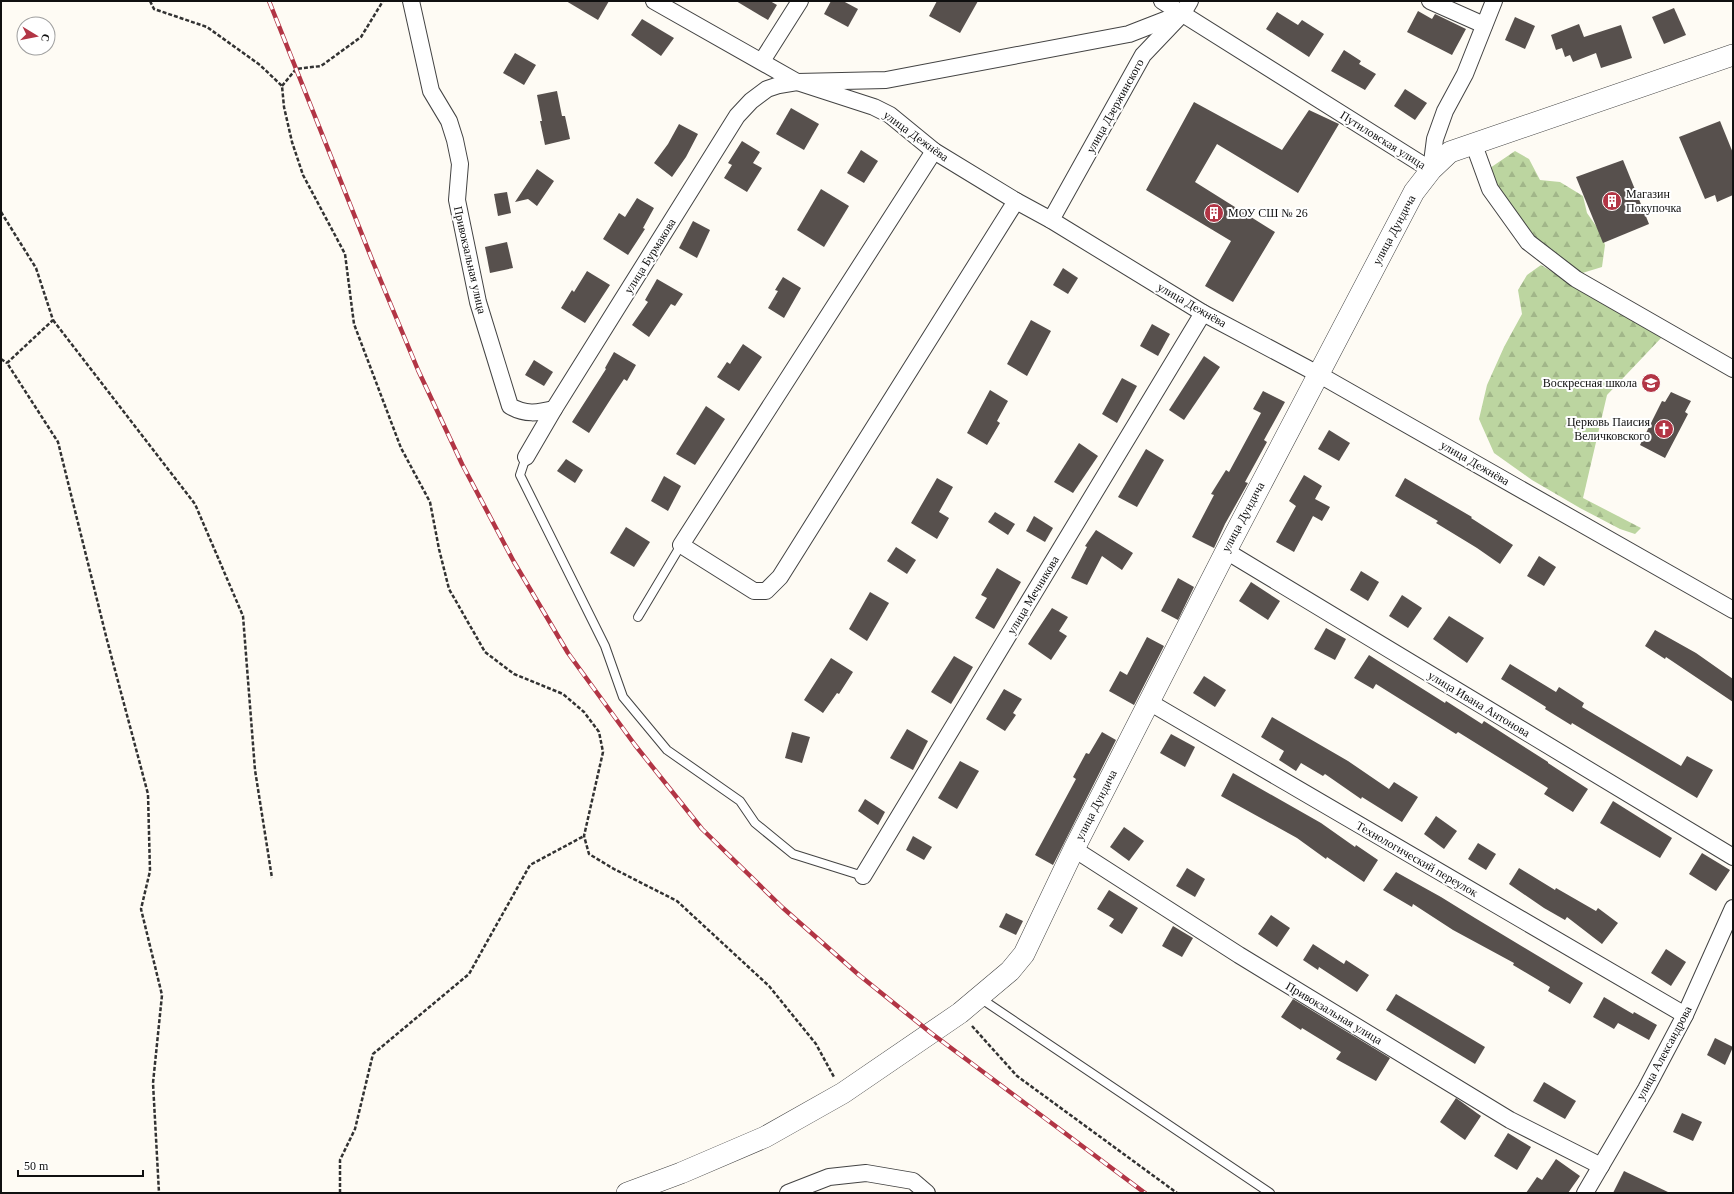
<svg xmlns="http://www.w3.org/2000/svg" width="1734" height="1194" font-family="'Times New Roman',serif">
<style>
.forest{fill:url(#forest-firs)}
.building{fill:#57504d}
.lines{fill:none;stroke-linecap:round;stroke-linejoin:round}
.service-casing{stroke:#434343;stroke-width:10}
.minor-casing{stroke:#434343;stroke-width:18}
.tertiary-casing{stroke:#434343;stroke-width:22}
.path{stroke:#323232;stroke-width:2.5;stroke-dasharray:4 2;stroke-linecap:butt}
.service{stroke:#fff;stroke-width:8}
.minor{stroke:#fff;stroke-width:16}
.tertiary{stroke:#fff;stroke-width:21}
.rail-casing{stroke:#b23545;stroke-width:4.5}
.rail{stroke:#fff;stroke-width:3;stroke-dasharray:9;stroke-linecap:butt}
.labels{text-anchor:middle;stroke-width:4;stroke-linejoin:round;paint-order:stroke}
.street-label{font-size:12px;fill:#101010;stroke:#fff}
.poi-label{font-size:12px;fill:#101010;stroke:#fff;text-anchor:start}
</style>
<defs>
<pattern id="forest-firs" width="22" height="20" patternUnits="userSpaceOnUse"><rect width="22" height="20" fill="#bcd5a0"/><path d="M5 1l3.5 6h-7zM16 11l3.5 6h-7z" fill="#a1b689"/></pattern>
</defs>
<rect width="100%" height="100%" fill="#fefbf4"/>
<!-- forest -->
<g class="forest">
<path d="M 1515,151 L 1529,159 L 1540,180 L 1560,182 L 1583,196 L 1587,213 L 1601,233 L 1605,245 L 1602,267 L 1579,274 L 1533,238 L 1494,185 L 1490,168 Z"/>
<path d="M 1541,265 L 1662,337 L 1607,395 L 1583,498 L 1641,528 L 1635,534 L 1620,529 L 1580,508 L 1532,480 L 1494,453 L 1479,419 L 1487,385 L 1504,347 L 1522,314 L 1518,290 L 1527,275 Z"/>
</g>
<!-- building -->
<g class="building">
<path d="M 566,1 L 609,1 L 598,20 Z"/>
<path d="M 736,1 L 770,1 L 777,5 L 768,20 Z"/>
<path d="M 831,1 L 843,1 L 858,9 L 848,27 L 824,14 Z"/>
<path d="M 937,1 L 978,1 L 960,33 L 929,16 Z"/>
<path d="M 1674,8 L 1686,35 L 1664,44 L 1652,17 Z"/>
<path d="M 1418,11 L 1432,19 L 1435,14 L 1466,29 L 1452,55 L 1407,32 Z"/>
<path d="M 1277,12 L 1298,25 L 1302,20 L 1324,34 L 1309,57 L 1266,29 Z"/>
<path d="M 1515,17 L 1535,26 L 1525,49 L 1505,40 Z"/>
<path d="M 642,19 L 674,38 L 661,56 L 631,35 Z"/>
<path d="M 1579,24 L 1584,37 L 1621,25 L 1632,58 L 1601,68 L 1596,53 L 1573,62 L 1570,55 L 1565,57 L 1562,48 L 1556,50 L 1551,35 Z"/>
<path d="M 1344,50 L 1361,61 L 1359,64 L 1376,74 L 1365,90 L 1331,71 Z"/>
<path d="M 515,53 L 536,65 L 524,85 L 503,73 Z"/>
<path d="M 1405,89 L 1427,103 L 1415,120 L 1394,106 Z"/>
<path d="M 557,91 L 562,116 L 565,116 L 570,139 L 545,145 L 540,121 L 542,121 L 537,95 Z"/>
<path d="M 1194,102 L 1282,150 L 1309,110 L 1339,124 L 1298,193 L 1217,144 L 1195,182 L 1275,232 L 1233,302 L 1205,286 L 1231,241 L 1146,190 Z"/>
<path d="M 791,108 L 819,124 L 804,150 L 776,134 Z"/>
<path d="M 1720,121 L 1733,153 L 1733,195 L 1717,202 L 1715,195 L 1705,199 L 1679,137 Z"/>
<path d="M 679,124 L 698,134 L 686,157 L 672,177 L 654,163 L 668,144 Z"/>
<path d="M 742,141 L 760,152 L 753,163 L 762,168 L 747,192 L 724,178 L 732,165 L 728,163 Z"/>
<path d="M 861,150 L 878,161 L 864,183 L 847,173 Z"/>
<path d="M 1623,160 L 1649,224 L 1603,243 L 1576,177 Z"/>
<path d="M 537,169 L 554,181 L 537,206 L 528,199 L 515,202 Z"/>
<path d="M 821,189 L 849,206 L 824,247 L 797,230 Z"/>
<path d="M 507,192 L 511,213 L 498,216 L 494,194 Z"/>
<path d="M 637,198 L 654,208 L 643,228 L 645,229 L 628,255 L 603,239 L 619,213 L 625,217 Z"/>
<path d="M 693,221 L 710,230 L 697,258 L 679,248 Z"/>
<path d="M 507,242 L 513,268 L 490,273 L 485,247 Z"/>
<path d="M 1063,268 L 1078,278 L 1068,294 L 1053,285 Z"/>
<path d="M 587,271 L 610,285 L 585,323 L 561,308 L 572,290 L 574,292 Z"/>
<path d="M 783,277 L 801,288 L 784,318 L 768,308 L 778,291 L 775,290 Z"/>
<path d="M 657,279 L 683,294 L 675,306 L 671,304 L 649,337 L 632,325 L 648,302 L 645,300 Z"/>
<path d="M 1031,320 L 1051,331 L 1027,376 L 1007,364 Z"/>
<path d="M 1152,324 L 1170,334 L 1158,356 L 1140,346 Z"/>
<path d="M 743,344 L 762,357 L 739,391 L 717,377 L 727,362 L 730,364 Z"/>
<path d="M 614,352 L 636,365 L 627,381 L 624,379 L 612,397 L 589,433 L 572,422 L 606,369 L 605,368 Z"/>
<path d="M 1204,356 L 1220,367 L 1184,420 L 1169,410 Z"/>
<path d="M 534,360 L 553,372 L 544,386 L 525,375 Z"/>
<path d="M 1122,378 L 1137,386 L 1117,423 L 1102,414 Z"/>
<path d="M 990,390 L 1008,401 L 997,421 L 1000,423 L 987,445 L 967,433 Z"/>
<path d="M 1263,391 L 1285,402 L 1264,440 L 1267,442 L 1245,482 L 1248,483 L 1225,524 L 1214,548 L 1192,537 L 1214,495 L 1211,494 L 1226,470 L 1229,472 L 1261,413 L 1253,409 Z"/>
<path d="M 1671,392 L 1691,401 L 1685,412 L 1688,414 L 1665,458 L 1640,445 L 1662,401 L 1665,402 Z"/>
<path d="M 706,406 L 725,419 L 695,465 L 676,454 Z"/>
<path d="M 1329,430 L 1350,443 L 1339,461 L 1318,449 Z"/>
<path d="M 1079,443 L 1098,456 L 1073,493 L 1054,482 Z"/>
<path d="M 1146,449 L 1164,460 L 1137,507 L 1118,497 Z"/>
<path d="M 566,459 L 583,470 L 575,483 L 557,471 Z"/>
<path d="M 1304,475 L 1322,486 L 1315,499 L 1330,507 L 1322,521 L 1313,516 L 1294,552 L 1276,542 L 1296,506 L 1289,501 Z"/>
<path d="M 664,476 L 681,486 L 668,511 L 651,501 Z"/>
<path d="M 937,478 L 953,487 L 939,512 L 949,518 L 937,539 L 911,523 Z"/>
<path d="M 1405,478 L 1472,517 L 1471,518 L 1513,545 L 1500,564 L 1477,548 L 1436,523 L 1438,521 L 1395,496 Z"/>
<path d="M 995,512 L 1015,524 L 1008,535 L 988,522 Z"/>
<path d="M 1034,516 L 1053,528 L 1045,542 L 1026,531 Z"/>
<path d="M 626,527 L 650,542 L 634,567 L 610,553 Z"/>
<path d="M 1096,530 L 1133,553 L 1122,570 L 1102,556 L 1087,585 L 1071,578 L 1087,547 L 1085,546 Z"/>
<path d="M 896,547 L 916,560 L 907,574 L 887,561 Z"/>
<path d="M 1539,556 L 1556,567 L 1544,586 L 1527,576 Z"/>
<path d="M 997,568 L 1021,582 L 994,629 L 975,618 L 987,598 L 981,595 Z"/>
<path d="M 1361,571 L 1379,582 L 1368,601 L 1350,590 Z"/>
<path d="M 1178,578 L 1194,587 L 1178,620 L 1161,611 Z"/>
<path d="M 1251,582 L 1280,601 L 1268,620 L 1239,601 Z"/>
<path d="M 870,592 L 889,603 L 867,641 L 849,629 Z"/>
<path d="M 1402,595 L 1422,608 L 1408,628 L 1389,616 Z"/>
<path d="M 1052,608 L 1068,617 L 1059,631 L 1067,636 L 1051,660 L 1028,644 Z"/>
<path d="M 1449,616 L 1484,638 L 1467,663 L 1433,639 Z"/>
<path d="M 1326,628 L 1346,639 L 1335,660 L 1314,649 Z"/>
<path d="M 1655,630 L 1696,653 L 1733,679 L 1733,702 L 1666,657 L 1665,659 L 1645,646 Z"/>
<path d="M 1147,637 L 1164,646 L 1134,705 L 1109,691 L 1120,671 L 1127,675 Z"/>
<path d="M 1369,655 L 1445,703 L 1446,701 L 1482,724 L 1484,721 L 1548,762 L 1548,763 L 1588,789 L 1573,812 L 1544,794 L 1548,788 L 1458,732 L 1456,734 L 1376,684 L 1373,689 L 1354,678 Z"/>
<path d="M 954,656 L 973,667 L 951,704 L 931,692 Z"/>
<path d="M 831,658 L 853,672 L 839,694 L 837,693 L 823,713 L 804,700 Z"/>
<path d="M 1510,664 L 1556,692 L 1559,687 L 1584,703 L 1582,707 L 1681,766 L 1687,756 L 1713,770 L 1697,798 L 1572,723 L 1571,725 L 1545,709 L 1546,707 L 1501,679 Z"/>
<path d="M 1204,676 L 1226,690 L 1215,707 L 1193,693 Z"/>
<path d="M 1004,689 L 1022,699 L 1013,713 L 1016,715 L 1005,731 L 986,719 Z"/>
<path d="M 1272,717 L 1348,761 L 1389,789 L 1394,782 L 1418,797 L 1402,822 L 1362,797 L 1361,799 L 1325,774 L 1323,776 L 1301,763 L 1296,771 L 1279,760 L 1284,751 L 1261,737 Z"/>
<path d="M 907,729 L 928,741 L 913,770 L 890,758 Z"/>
<path d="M 792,732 L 810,737 L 802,763 L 785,758 Z"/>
<path d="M 1102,732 L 1116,740 L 1053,865 L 1035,855 L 1076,779 L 1073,777 L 1086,753 L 1089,754 Z"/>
<path d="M 1171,734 L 1195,747 L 1185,767 L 1160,753 Z"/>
<path d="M 960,761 L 979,771 L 957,809 L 938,798 Z"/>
<path d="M 1233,773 L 1321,823 L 1355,847 L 1356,845 L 1378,860 L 1364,882 L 1327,857 L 1326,859 L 1297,838 L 1221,796 Z"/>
<path d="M 865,799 L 885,812 L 878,825 L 858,811 Z"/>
<path d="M 1613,801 L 1672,838 L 1660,858 L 1600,823 Z"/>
<path d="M 1436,816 L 1457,831 L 1444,849 L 1424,834 Z"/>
<path d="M 1124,827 L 1144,841 L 1129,861 L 1110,847 Z"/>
<path d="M 913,836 L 932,847 L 924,860 L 906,850 Z"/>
<path d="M 1478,843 L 1496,854 L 1486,870 L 1468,859 Z"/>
<path d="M 1702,853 L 1730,870 L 1716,891 L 1689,874 Z"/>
<path d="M 1187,868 L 1205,879 L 1195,897 L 1176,886 Z"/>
<path d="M 1519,868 L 1555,890 L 1556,888 L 1596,911 L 1598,908 L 1618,923 L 1602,944 L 1567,917 L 1565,920 L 1544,908 L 1509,884 Z"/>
<path d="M 1396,872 L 1441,897 L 1475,918 L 1583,983 L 1570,1004 L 1548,991 L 1550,987 L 1513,965 L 1514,963 L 1453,930 L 1413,904 L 1412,907 L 1383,890 Z"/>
<path d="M 1109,890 L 1138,908 L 1122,934 L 1109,926 L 1114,919 L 1097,909 Z"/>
<path d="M 1006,913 L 1023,921 L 1016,935 L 999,927 Z"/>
<path d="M 1271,915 L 1290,928 L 1277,947 L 1258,934 Z"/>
<path d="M 1173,926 L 1193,938 L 1182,957 L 1162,946 Z"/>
<path d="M 1313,944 L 1344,964 L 1346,960 L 1369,975 L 1357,992 L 1319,967 L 1318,970 L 1303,960 Z"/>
<path d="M 1666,949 L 1686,962 L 1671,986 L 1651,973 Z"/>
<path d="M 1396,994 L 1485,1047 L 1475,1064 L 1386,1010 Z"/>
<path d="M 1604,997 L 1633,1014 L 1634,1012 L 1657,1025 L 1649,1040 L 1618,1023 L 1614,1029 L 1593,1017 Z"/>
<path d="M 1293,999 L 1390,1058 L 1376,1081 L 1336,1059 L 1341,1052 L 1302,1028 L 1301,1030 L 1281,1017 Z"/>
<path d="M 1715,1038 L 1733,1047 L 1725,1065 L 1707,1055 Z"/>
<path d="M 1544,1082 L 1576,1101 L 1565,1119 L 1533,1101 Z"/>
<path d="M 1456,1098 L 1481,1116 L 1465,1140 L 1440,1122 Z"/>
<path d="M 1682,1113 L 1702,1122 L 1693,1141 L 1673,1132 Z"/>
<path d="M 1508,1133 L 1531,1147 L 1517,1170 L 1494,1156 Z"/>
<path d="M 1556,1159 L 1580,1176 L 1568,1193 L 1526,1193 L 1537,1177 L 1542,1180 Z"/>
<path d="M 1624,1171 L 1670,1193 L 1613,1193 Z"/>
</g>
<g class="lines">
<defs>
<g id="service">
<path d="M 526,457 L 520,475 L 605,646 L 623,697 L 667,750 L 740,801 L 755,823 L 793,854 L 863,876"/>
<path d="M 638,617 L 681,545"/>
<path d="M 980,998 L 1270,1193"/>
</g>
<g id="minor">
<path d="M 411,1 L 431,91 L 449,121 L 455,140 L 460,164 L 457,200 L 478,302 L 510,406 C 525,415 538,413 554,409"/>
<path d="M 654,1 L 797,82 L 874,107 L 890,115 L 934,151 L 1016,201 L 1051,220 L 1203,313 L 1318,374 L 1733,610"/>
<path d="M 1162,1 L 1431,170 L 1435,139 L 1445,111 L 1465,74 L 1494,1"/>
<path d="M 1430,1 L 1484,25"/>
<path d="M 762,61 L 800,1"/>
<path d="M 1474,145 L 1490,189 L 1528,242 L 1576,279 L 1733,369"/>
<path d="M 934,151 L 681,545 L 754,591 L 766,591 L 780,577 L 1016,201"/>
<path d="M 1051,220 L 1143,55 L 1183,13 L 1190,1"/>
<path d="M 526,457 L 554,409 L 737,116 L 751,101 L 767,89 L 779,85 L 797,82 L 886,80 L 1129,34 L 1183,13"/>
<path d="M 1226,551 L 1733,857"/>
<path d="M 1149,702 L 1685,1015"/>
<path d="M 1074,849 L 1239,955 L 1510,1120 L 1601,1166"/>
<path d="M 863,876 L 1203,313"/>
<path d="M 788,1193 L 829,1177 L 866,1173 L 913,1181 L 927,1193"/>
<path d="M 1585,1193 L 1646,1089 L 1685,1015 L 1733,908"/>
</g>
<path id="tertiary" d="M 627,1193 L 681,1173 L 765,1137 L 843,1093 L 960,1013 L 1010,971 L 1024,954 L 1074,849 L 1226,551 L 1414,192 L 1431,170 L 1450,152 L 1733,55"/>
</defs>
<!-- service casing -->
<use href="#service" class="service-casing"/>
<!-- minor casing -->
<use href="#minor" class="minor-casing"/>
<!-- tertiary casing -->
<use href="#tertiary" class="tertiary-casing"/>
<!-- path -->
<g class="path">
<path d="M 150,1 L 154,9 L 207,27 L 260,65 L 282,86 L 284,107 L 292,142 L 303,175 L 345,254 L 354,324 L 401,448 L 430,502 L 439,549 L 449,589 L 485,652 L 514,674 L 563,694 L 584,712 L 599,732 L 603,752 L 584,836 L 589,854 L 614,869 L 677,901 L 769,986 L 816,1044 L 834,1077"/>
<path d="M 282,86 L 296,69 L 321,66 L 361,37 L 383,1"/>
<path d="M 1,212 L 36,268 L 53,320 L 7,363 L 58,442 L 107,640 L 148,794 L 150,871 L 141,909 L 162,995 L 153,1083 L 159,1193"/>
<path d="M 53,320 L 195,504 L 243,616 L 255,770 L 272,878"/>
<path d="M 1,359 L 7,363"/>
<path d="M 972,1026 L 1017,1076 L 1177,1193"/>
<path d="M 340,1193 L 340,1160 L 355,1129 L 373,1054 L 469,974 L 530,865 L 584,836"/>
</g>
<!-- service -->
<use href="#service" class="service"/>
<!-- minor -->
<use href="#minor" class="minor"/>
<!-- tertiary -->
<use href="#tertiary" class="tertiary"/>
<defs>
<path id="rail" d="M 269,1 L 373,262 L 418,370 L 462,464 L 514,562 L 568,653 L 635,745 L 702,829 L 783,908 L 859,975 L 931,1033 L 1145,1193"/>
</defs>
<!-- rail casing -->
<use href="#rail" class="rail-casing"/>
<!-- rail -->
<use href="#rail" class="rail"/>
</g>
<!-- icons -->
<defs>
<symbol id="building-disc" viewBox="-11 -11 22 22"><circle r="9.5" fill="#b23545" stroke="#fff"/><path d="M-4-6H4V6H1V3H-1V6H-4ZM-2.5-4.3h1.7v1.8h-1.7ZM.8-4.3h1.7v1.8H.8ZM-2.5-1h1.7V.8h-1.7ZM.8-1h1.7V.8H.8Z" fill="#fff"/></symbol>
<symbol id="school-disc" viewBox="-11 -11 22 22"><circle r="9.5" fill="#b23545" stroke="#fff"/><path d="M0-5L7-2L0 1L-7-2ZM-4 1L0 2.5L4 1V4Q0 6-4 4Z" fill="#fff"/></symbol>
<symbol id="church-disc" viewBox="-11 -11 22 22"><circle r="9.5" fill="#b23545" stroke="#fff"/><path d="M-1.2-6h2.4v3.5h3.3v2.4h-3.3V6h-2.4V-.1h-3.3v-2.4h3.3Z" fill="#fff"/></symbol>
</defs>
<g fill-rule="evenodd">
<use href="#building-disc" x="1601" y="190" width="22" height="22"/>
<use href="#building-disc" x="1203" y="202" width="22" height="22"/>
<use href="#school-disc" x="1640" y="372" width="22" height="22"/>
<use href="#church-disc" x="1653" y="418" width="22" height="22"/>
</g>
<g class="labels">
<!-- street labels -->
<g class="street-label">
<text transform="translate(1115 106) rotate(-61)" y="4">улица Дзержинского</text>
<text transform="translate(916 136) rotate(36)" y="4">улица Дежнёва</text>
<text transform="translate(1383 140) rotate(32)" y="4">Путиловская улица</text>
<text transform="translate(1394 230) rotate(-62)" y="4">улица Дундича</text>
<text transform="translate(650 256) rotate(-58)" y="4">улица Бурмакова</text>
<text transform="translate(470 260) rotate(77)" y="4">Привокзальная улица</text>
<text transform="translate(1192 305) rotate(30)" y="4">улица Дежнёва</text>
<text transform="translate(1475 463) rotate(30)" y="4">улица Дежнёва</text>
<text transform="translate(1243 517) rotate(-62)" y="4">улица Дундича</text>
<text transform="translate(1033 595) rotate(-59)" y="4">улица Мечникова</text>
<text transform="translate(1479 704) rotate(31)" y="4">улица Ивана Антонова</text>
<text transform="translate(1096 805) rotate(-63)" y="4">улица Дундича</text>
<text transform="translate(1417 859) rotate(30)" y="4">Технологический переулок</text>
<text transform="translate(1334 1013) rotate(31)" y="4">Привокзальная улица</text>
<text transform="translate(1664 1053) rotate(-62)" y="4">улица Александрова</text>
</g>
<!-- poi labels -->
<g class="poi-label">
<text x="1626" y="198">Магазин<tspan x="1626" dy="14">Покупочка</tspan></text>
<text x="1228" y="217">МОУ СШ № 26</text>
<text x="1637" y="387" text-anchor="end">Воскресная школа</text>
<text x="1650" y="426" text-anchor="end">Церковь Паисия<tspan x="1650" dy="14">Величковского</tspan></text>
</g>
</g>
<!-- border -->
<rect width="1734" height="1194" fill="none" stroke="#101010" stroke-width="4"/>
<!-- north arrow -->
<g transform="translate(36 36) rotate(100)"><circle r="19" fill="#ffffff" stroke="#9f9f9f"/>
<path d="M0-3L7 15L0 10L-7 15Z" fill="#b23545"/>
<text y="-6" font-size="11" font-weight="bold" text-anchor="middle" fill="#101010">С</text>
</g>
<!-- scale -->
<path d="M18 1170v6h125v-6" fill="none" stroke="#101010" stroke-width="2"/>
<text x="24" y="1170" font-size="12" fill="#101010" stroke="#ffffff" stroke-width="3" paint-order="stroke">50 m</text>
</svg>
